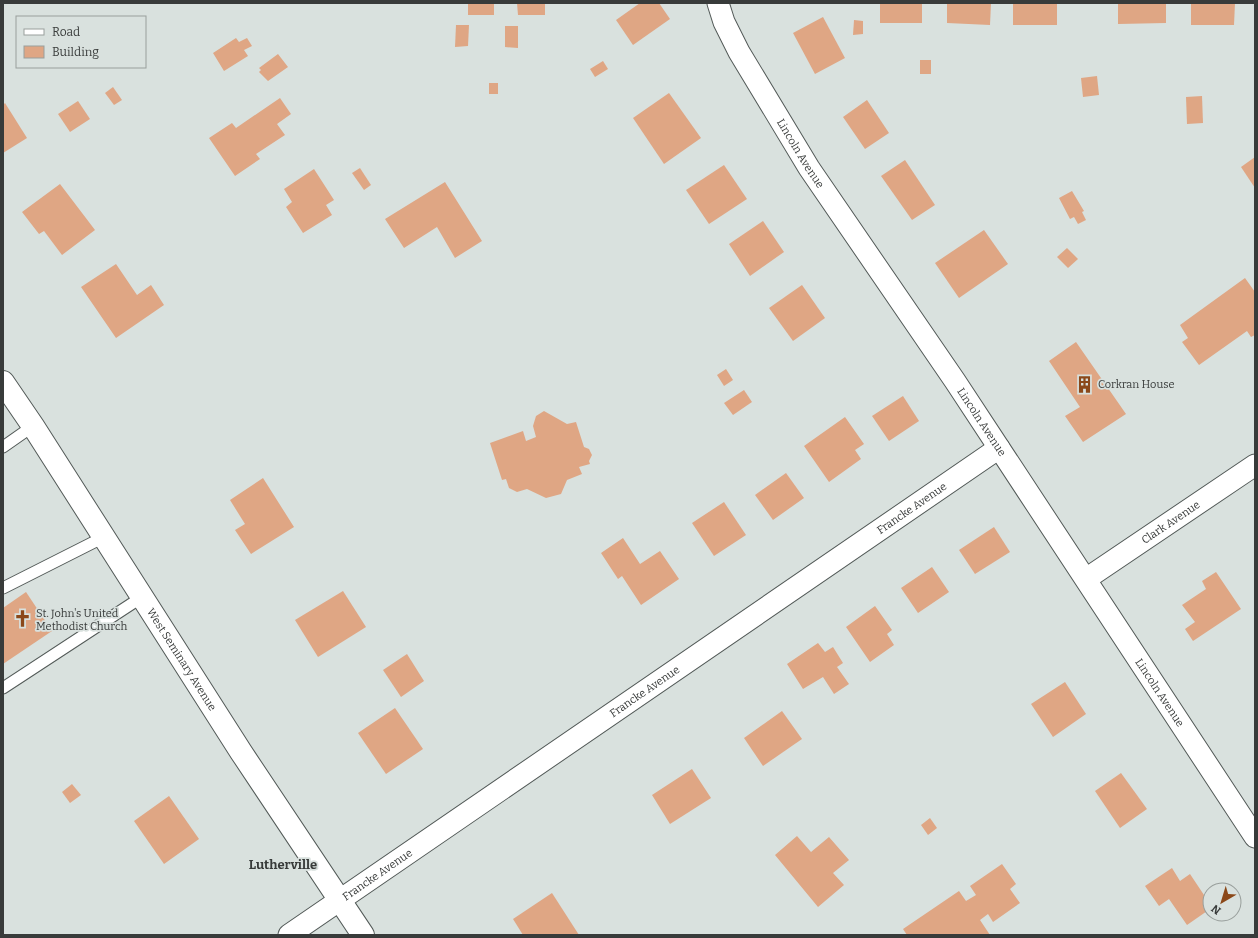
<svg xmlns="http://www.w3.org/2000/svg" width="1258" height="938" font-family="Bitter,serif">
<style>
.building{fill:#dfa684}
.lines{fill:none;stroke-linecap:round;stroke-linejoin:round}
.service-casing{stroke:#535a58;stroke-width:13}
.minor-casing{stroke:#535a58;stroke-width:23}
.secondary-casing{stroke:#535a58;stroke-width:24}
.service{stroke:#fff;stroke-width:11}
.minor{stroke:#fff;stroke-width:21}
.secondary{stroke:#fff;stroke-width:22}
.labels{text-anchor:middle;stroke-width:3.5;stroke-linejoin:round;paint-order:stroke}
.street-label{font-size:11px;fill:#383b3a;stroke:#d9e1de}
.poi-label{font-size:11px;fill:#383b3a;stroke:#d9e1de;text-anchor:start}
.quarter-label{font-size:13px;font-weight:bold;fill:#383b3a;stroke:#d9e1de}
</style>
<rect width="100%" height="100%" fill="#d9e1de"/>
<!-- building -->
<g class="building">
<rect x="468" y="3" width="26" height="12"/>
<path d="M 517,3 L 545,3 L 545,15 L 518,15 Z"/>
<path d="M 640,3 L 659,3 L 670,19 L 633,45 L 616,20 Z"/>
<rect x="880" y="3" width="42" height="20"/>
<path d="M 947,3 L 991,3 L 990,25 L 947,23 Z"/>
<rect x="1013" y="3" width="44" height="22"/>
<path d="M 1118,3 L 1166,3 L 1166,23 L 1118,24 Z"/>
<path d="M 1191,3 L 1235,3 L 1234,25 L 1191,25 Z"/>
<path d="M 823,17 L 845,58 L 815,74 L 793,33 Z"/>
<path d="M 854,20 L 863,21 L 863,34 L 853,35 Z"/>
<path d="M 456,25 L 469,25 L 468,46 L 455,47 Z"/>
<path d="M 505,26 L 518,26 L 518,48 L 505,47 Z"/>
<path d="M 236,38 L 239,42 L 247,38 L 252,46 L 244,50 L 248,56 L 224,71 L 213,53 Z"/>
<path d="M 278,54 L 288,67 L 268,81 L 259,72 L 261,70 L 259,68 Z"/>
<rect x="920" y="60" width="11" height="14"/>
<path d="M 603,61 L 608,69 L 595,77 L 590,69 Z"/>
<path d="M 1097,76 L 1099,95 L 1083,97 L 1081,78 Z"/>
<rect x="489" y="83" width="9" height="11"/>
<path d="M 113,87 L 122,100 L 114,105 L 105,93 Z"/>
<path d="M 669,93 L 701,138 L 664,164 L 633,118 Z"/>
<path d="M 1202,96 L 1203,123 L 1187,124 L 1186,97 Z"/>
<path d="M 280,98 L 291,114 L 277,124 L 285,135 L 256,154 L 260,159 L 235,176 L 209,138 L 232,123 L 236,128 Z"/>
<path d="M 867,100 L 889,133 L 865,149 L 843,117 Z"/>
<path d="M 78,101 L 90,119 L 70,132 L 58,114 Z"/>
<path d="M 5,103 L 27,138 L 3,153 L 3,105 Z"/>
<path d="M 1255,157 L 1255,188 L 1241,167 Z"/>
<path d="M 905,160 L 935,205 L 912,220 L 881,176 Z"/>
<path d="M 724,165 L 747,199 L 709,224 L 686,190 Z"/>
<path d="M 360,168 L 371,185 L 364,190 L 352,173 Z"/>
<path d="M 314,169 L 334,200 L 326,205 L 332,215 L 303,233 L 286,207 L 292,202 L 284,189 Z"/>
<path d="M 445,182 L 482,241 L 455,258 L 437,227 L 404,248 L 385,219 Z"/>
<path d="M 60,184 L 95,230 L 62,255 L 44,231 L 39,234 L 22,212 Z"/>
<path d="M 1072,191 L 1084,211 L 1082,212 L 1086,220 L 1078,224 L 1074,217 L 1070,219 L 1059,198 Z"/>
<path d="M 763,221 L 784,252 L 750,276 L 729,244 Z"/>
<path d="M 984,230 L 1008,264 L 959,298 L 935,263 Z"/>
<path d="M 1067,248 L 1078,259 L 1068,268 L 1057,257 Z"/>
<path d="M 116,264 L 137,295 L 151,285 L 164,305 L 116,338 L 81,287 Z"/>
<path d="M 1245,278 L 1255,292 L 1255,335 L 1251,337 L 1247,331 L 1199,365 L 1182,342 L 1188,338 L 1180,325 Z"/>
<path d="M 802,285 L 825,318 L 793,341 L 769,308 Z"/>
<path d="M 1076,342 L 1126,414 L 1083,442 L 1065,416 L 1080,407 L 1049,361 Z"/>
<path d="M 726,369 L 733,380 L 724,386 L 717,375 Z"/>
<path d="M 744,390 L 752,402 L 733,415 L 724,403 Z"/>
<path d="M 903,396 L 919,421 L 889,441 L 872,416 Z"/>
<path d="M 544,411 L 567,424 L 576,422 L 584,447 L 589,449 L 592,455 L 589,461 L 590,464 L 579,467 L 582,474 L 567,480 L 561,494 L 546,498 L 527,489 L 517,492 L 509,488 L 506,479 L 502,480 L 490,443 L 523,431 L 526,441 L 536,437 L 533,426 L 536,416 Z"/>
<path d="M 845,417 L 864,444 L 855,450 L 861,459 L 829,482 L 804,446 Z"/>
<path d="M 786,473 L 804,498 L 773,520 L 755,495 Z"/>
<path d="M 263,478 L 294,527 L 251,554 L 235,530 L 245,524 L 230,500 Z"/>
<path d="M 724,502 L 746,535 L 714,556 L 692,523 Z"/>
<path d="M 994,527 L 1010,552 L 975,574 L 959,550 Z"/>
<path d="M 623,538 L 640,564 L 660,551 L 679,579 L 641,605 L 622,576 L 618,579 L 601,553 Z"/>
<path d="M 932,567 L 949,592 L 918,613 L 901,588 Z"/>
<path d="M 1216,572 L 1241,609 L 1193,641 L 1185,629 L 1195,622 L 1182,605 L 1206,589 L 1202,581 Z"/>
<path d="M 343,591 L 366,627 L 318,657 L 295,620 Z"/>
<path d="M 26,592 L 52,631 L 3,664 L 3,608 Z"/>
<path d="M 875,606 L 892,630 L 887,634 L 894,645 L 870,662 L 846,627 Z"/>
<path d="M 818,643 L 825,652 L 833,647 L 843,663 L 837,667 L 849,684 L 834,694 L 823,677 L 803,689 L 787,664 Z"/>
<path d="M 407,654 L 424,681 L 401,697 L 383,670 Z"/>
<path d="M 1065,682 L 1086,714 L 1053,737 L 1031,704 Z"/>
<path d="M 395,708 L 423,749 L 386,774 L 358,733 Z"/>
<path d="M 782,711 L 802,739 L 763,766 L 744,738 Z"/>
<path d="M 692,769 L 711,798 L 670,824 L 652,795 Z"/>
<path d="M 1121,773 L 1147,809 L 1120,828 L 1095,791 Z"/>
<path d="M 72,784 L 81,795 L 70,803 L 62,792 Z"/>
<path d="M 169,796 L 199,839 L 164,864 L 134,821 Z"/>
<path d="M 930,818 L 937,828 L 928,835 L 921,825 Z"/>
<path d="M 797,836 L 811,852 L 829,837 L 849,860 L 833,873 L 844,885 L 818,907 L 775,855 Z"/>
<path d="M 1002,864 L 1016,884 L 1010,889 L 1020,903 L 993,922 L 988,914 L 980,920 L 990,935 L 907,935 L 903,929 L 959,891 L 966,901 L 976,895 L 970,886 Z"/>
<path d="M 1172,868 L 1180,881 L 1190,874 L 1210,904 L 1210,909 L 1187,925 L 1169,899 L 1159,906 L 1145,886 Z"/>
<path d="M 552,893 L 579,935 L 523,935 L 513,919 Z"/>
</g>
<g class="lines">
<defs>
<g id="service">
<path d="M 3,447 L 33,426"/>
<path d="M 3,588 L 104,537"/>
<path d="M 3,688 L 142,597"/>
</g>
<g id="minor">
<path id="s1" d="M 718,3 L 724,22 L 739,52 L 809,168 L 955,381 L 1255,837"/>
<path id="s2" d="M 1086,579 L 1255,465"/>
<path id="s3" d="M 289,935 L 999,448"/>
</g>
<g id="secondary">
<path id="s4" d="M 3,382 L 33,426 L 241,752 L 363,935"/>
</g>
</defs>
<!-- service casing -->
<use href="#service" class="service-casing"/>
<!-- minor casing -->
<use href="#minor" class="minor-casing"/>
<!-- secondary casing -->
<use href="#secondary" class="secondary-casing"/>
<!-- service -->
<use href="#service" class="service"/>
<!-- minor -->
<use href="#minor" class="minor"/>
<!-- secondary -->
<use href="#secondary" class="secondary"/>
</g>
<!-- icons -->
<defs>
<symbol id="building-bare" viewBox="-9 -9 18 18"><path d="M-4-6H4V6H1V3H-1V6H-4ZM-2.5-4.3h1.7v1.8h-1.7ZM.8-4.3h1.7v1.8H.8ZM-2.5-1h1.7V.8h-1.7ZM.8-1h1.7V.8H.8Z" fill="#8b4819" stroke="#d9e1de" stroke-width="2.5" paint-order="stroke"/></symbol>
<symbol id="church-bare" viewBox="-9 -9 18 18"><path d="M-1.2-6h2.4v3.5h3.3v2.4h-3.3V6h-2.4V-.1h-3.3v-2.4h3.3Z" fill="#8b4819" stroke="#d9e1de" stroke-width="2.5" paint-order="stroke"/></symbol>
</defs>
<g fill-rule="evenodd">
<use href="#building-bare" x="1072" y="372" width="25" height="25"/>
<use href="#church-bare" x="10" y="606" width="25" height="25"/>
</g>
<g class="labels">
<!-- street labels -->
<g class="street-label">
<text dy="4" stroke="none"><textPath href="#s1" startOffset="172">Lincoln Avenue</textPath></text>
<text dy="4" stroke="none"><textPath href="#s1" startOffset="496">Lincoln Avenue</textPath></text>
<text dy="4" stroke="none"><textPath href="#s3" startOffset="755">Francke Avenue</textPath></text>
<text dy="4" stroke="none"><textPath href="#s2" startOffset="102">Clark Avenue</textPath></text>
<text dy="4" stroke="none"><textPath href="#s4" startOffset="330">West Seminary Avenue</textPath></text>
<text dy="4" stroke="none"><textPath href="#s3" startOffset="431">Francke Avenue</textPath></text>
<text dy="4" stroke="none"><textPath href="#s1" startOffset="820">Lincoln Avenue</textPath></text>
<text dy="4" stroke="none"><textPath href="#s3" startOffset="107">Francke Avenue</textPath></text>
</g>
<!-- poi labels -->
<g class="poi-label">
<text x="1098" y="388">Corkran House</text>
<text x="36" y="617">St. John's United<tspan x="36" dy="13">Methodist Church</tspan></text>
</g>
<!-- quarter labels -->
<g class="quarter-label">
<text x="283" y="869">Lutherville</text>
</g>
</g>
<!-- border -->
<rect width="1258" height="938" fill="none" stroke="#383b3a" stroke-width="8"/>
<!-- legend -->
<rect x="16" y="16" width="130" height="52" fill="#d9e1de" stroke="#999f9c"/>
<rect x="24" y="29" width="20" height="6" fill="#ffffff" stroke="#999f9c"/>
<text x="52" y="36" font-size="12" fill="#383b3a">Road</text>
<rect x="24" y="46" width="20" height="12" fill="#dfa684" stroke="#999f9c"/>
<text x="52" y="56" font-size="12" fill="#383b3a">Building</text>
<!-- north arrow -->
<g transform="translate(1222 902) rotate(218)"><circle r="19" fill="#d9e1de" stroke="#999f9c"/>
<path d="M0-3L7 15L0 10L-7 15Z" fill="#8b4819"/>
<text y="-6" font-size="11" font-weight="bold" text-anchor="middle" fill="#383b3a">N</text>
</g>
</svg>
